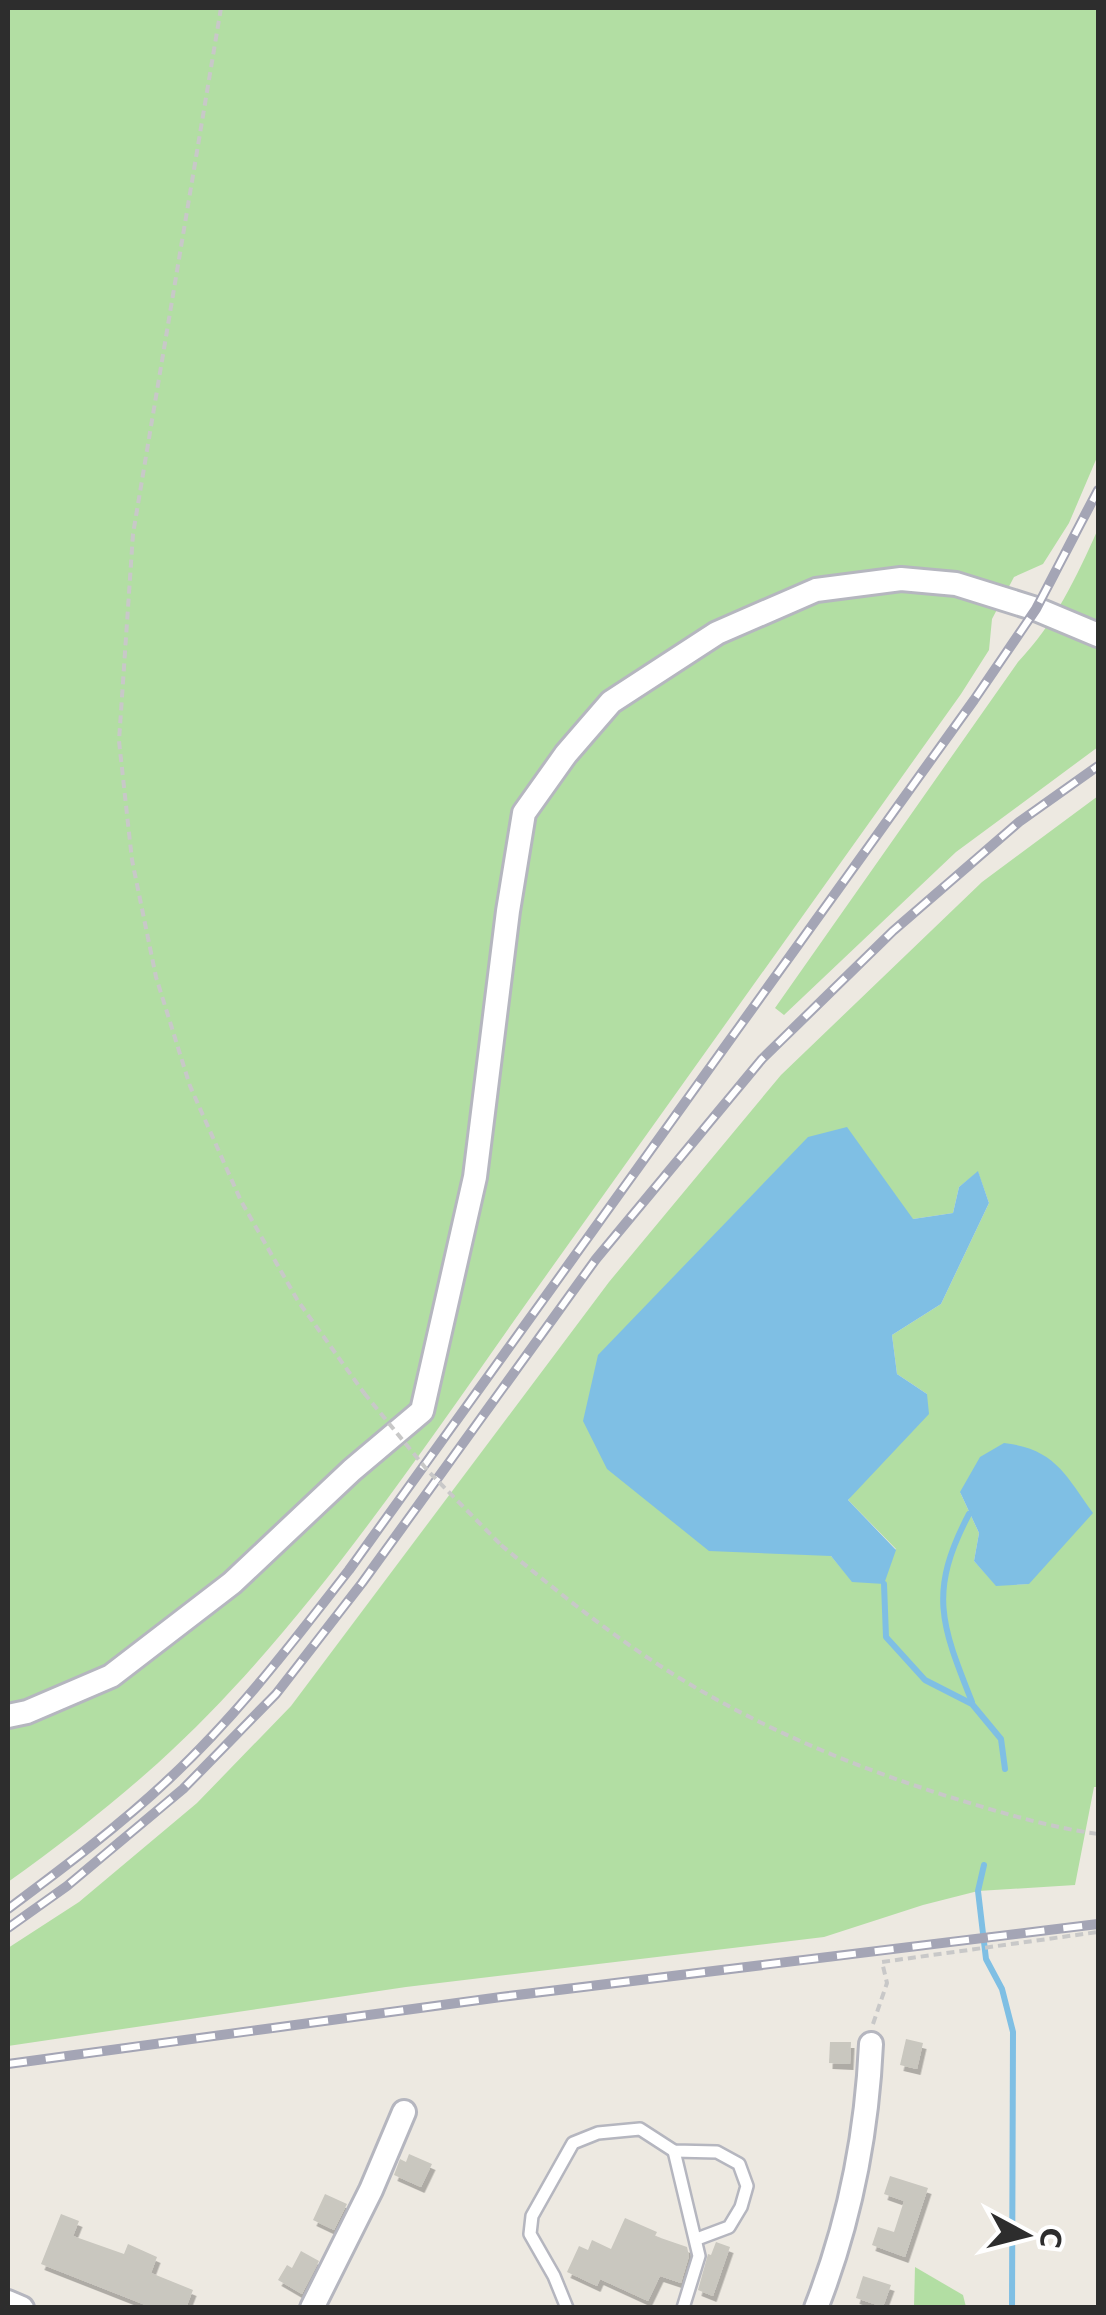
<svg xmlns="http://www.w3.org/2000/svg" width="1106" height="2315" font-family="'DejaVu Sans',sans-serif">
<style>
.green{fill:#b2dea3;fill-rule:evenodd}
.water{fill:#7fbfe4}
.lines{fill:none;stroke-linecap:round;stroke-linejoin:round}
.stream{stroke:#7fbfe4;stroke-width:6}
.building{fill:#c9c7bf;filter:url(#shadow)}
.lane-casing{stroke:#b5b6bf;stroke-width:16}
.street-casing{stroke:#b5b6bf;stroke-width:28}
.path{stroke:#c8c8c8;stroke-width:4;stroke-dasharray:8 5;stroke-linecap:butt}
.lane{stroke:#fff;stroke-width:11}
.street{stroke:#fff;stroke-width:22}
.rail-casing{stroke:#a4a5b5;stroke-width:10}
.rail{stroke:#fff;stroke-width:6;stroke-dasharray:19;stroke-linecap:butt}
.path-bridge{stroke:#c8c8c8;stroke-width:4;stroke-dasharray:8 5;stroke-linecap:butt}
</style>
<defs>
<filter id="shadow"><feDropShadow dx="3.5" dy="6" stdDeviation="0" flood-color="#0004"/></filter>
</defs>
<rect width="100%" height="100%" fill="#ede9e1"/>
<!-- green -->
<g class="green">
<path d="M 8,8 L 1098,8 L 1098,455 L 1069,523 L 1043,564 L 1014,577 L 992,619 L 989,650 L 961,694 C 824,886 687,1078 550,1270 C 431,1436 310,1625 158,1763 C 110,1806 60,1845 8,1882 Z"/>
<path d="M 1098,529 L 1098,747 L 956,852 L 784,1015 L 775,1008 L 1018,662 C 1055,623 1076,578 1098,529 Z"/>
<path d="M 1098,796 L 1098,1787 L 1094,1787 L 1075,1885 L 978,1891 L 923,1905 L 824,1937 L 406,1987 L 8,2046 L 8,1948 L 79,1902 L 197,1803 L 291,1706 L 609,1282 L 781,1075 L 982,882 ZM 978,1172 L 989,1203 L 941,1304 L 892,1335 L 897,1374 L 927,1394 L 848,1500 L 896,1549 L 853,1582 L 831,1556 L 913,1219 L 953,1213 L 959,1187 ZM 960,1492 L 1029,1584 L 996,1585 L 974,1561 L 979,1533 Z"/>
<path d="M 915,2267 L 963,2295 L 966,2307 L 914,2307 Z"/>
</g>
<!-- water -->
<g class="water">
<path d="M 847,1127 L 913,1219 L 953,1213 L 959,1187 L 978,1171 L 989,1203 L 941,1304 L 892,1335 L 897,1374 L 927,1394 L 929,1414 L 848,1500 L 896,1550 L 884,1584 L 852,1582 L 831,1556 L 709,1551 L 607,1469 L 583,1421 L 598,1355 L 808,1137 Z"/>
<path d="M 1004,1443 C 1055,1449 1065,1474 1093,1513 L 1029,1584 L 996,1586 L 974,1561 L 979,1533 L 960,1492 L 980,1457 Z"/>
</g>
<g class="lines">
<!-- stream -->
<g class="stream">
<path d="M 969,1514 C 928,1592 941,1624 972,1702"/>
<path d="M 884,1584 L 886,1637 L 925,1680 L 972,1704 L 1001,1739 L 1005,1769"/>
<path d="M 984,1865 L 978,1891 L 986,1959 L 1002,1989 L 1013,2032 L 1012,2308"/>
</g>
</g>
<!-- building -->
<g class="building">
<path d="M 906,2039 L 923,2043 L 917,2069 L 900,2065 Z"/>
<path d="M 830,2042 L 851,2042 L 850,2064 L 829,2063 Z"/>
<path d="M 409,2154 L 432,2164 L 421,2187 L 394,2175 L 400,2159 L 406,2162 Z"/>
<path d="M 890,2176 L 928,2188 L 905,2257 L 872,2245 L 878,2227 L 894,2232 L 904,2201 L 884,2194 Z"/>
<path d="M 325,2194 L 347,2204 L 334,2230 L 313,2220 Z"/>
<path d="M 61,2214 L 79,2221 L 73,2236 L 124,2254 L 128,2244 L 157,2257 L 151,2273 L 193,2290 L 186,2308 L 153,2308 L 41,2264 Z"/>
<path d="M 625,2218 L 657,2232 L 655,2236 L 687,2247 L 689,2256 L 681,2283 L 660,2276 L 648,2301 L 600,2279 L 597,2286 L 567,2272 L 579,2246 L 588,2250 L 592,2240 L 611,2249 Z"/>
<path d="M 716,2242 L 730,2247 L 713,2296 L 698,2290 L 708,2254 L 711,2255 Z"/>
<path d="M 301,2251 L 319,2261 L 302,2294 L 278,2280 L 287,2265 L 292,2268 Z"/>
<path d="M 863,2276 L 891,2285 L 883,2307 L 856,2298 Z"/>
</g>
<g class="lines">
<defs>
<g id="lane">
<path d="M 674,2151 L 699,2256 L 683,2308"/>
<path d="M 567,2308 L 554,2276 L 530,2234 L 532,2216 L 573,2143 L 598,2133 L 640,2129 L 674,2151 L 717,2152 L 739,2164 L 747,2186 L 741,2207 L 729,2227 L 697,2239"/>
</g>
<g id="street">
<path d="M 8,1716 L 27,1712 L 111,1676 L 232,1583 L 352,1470 L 422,1411 L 475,1177 L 508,911 L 524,813 L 566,754 L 611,702 L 717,633 L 816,590 L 901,579 L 956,584 L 1036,609 L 1098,635"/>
<path d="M 8,2302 L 22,2308"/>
<path d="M 312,2308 L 371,2190 L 404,2112"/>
<path d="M 816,2308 C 849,2224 867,2133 871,2044"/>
</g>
</defs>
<!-- lane casing -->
<use href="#lane" class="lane-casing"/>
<!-- street casing -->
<use href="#street" class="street-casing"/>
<!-- path -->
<g class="path">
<path d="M 221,8 L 133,534 L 119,741 L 132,860 L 156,977 L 190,1086 L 241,1201 L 298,1301 L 364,1393"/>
<path d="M 501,1545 C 554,1589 607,1632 665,1669 C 753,1725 851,1766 950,1797 C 999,1812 1048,1827 1098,1834"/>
<path d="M 873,2024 L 887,1983 L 882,1962 L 1098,1932"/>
</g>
<!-- lane -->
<use href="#lane" class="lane"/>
<!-- street -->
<use href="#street" class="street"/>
<defs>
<g id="rail">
<path d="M 8,1909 C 63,1868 119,1826 169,1779 C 237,1716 292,1643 349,1570 L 974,700 L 1036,609 L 1098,490"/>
<path d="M 8,1928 L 67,1886 L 183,1789 L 276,1694 L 362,1583 L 596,1259 L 762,1059 L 893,931 L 1019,822 L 1098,766"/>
<path d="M 8,2064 L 501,1997 L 1098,1924"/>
</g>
</defs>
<!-- rail casing -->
<use href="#rail" class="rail-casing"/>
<!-- rail -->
<use href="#rail" class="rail"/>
<!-- path-bridge -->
<path class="path-bridge" d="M 364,1393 L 428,1471 L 501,1545"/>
</g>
<!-- border -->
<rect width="1106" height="2315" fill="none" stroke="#2d2d2d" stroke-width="20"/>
<!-- north arrow -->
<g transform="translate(1026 2235) rotate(97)" stroke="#ffffff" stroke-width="8" paint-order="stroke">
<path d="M0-8L18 38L0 25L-18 38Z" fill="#2d2d2d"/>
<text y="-15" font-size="28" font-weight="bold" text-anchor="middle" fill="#2d2d2d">С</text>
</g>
</svg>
